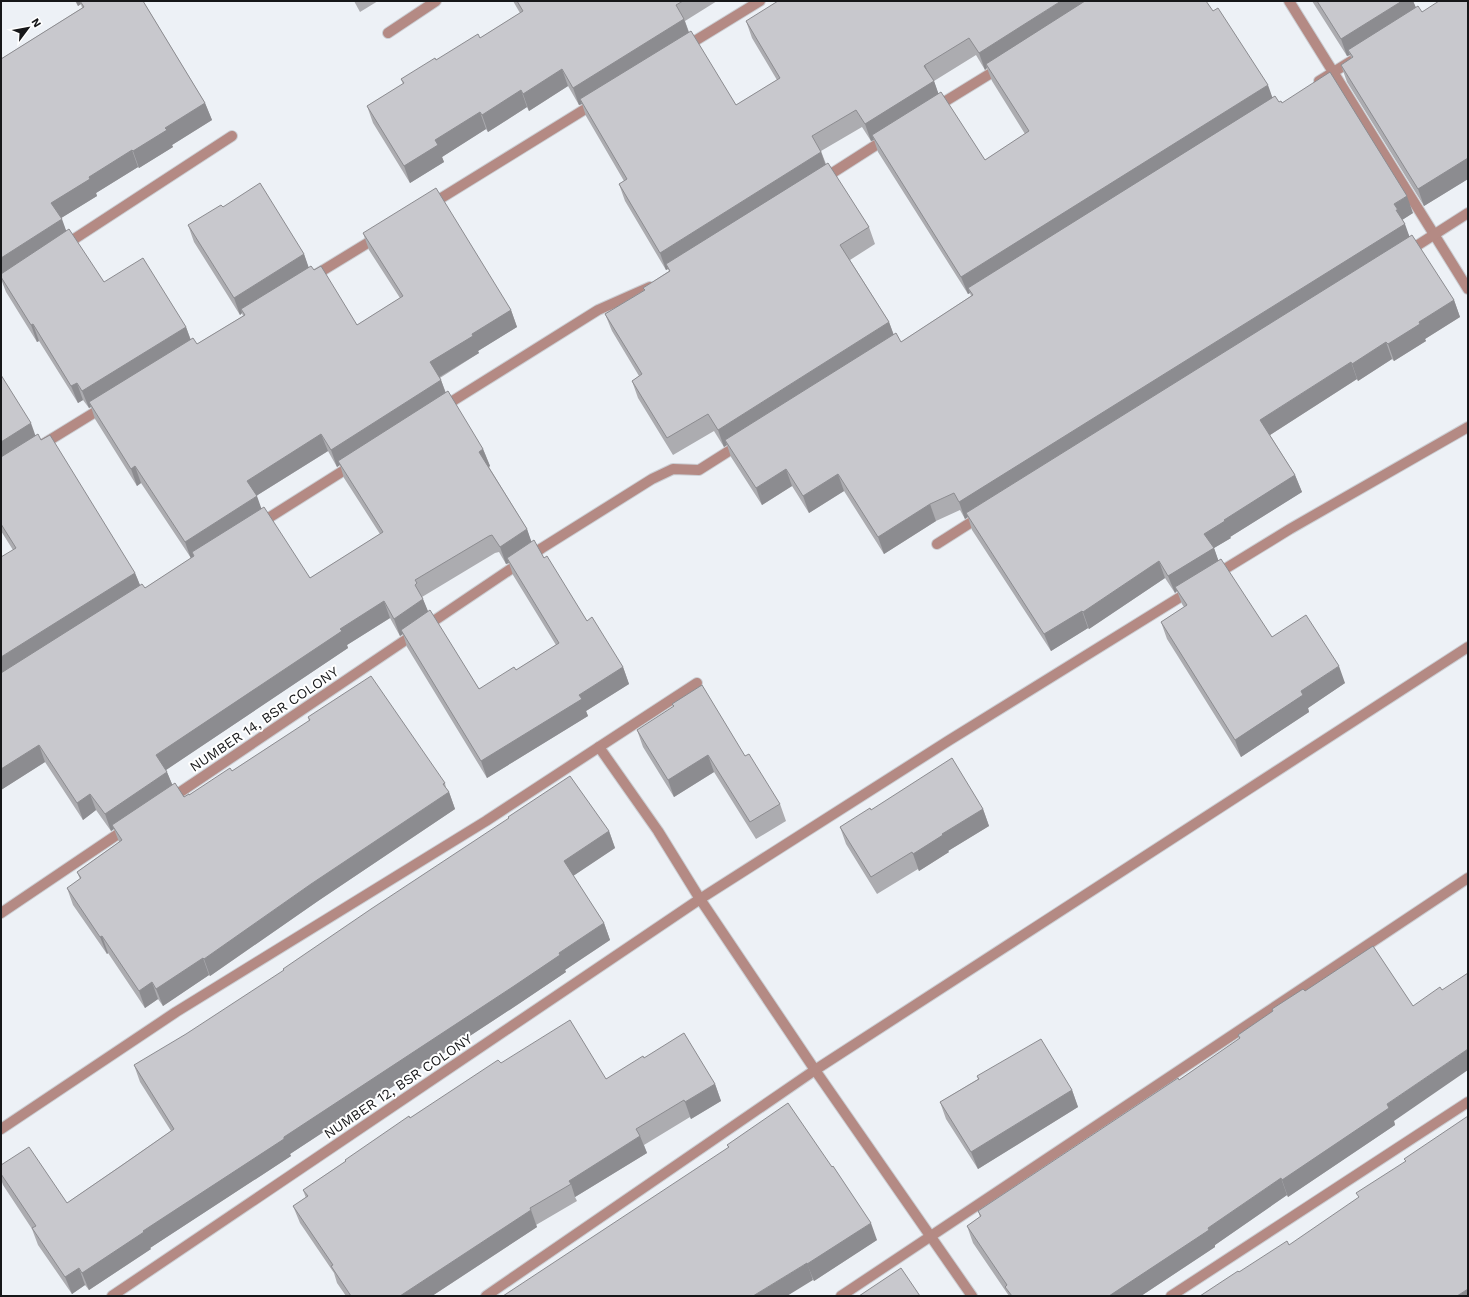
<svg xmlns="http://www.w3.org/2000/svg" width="1469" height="1297" font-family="'Work Sans',sans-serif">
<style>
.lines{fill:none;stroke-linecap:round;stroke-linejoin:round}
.street-casing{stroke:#cbced3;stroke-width:12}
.street{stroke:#b48a84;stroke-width:10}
.wall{fill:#acacb0;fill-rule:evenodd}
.shaded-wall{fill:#8c8c90}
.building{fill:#c8c8cd;stroke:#8c8c90}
.labels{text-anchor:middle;stroke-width:4;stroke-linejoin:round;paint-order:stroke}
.street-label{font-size:14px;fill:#161719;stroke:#fff}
</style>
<rect width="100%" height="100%" fill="#edf1f6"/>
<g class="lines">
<defs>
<g id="street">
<path d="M 1289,1 L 1468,289"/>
<path d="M 388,33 L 436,1"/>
<path d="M 685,47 L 760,1"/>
<path d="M 1319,81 L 1353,60"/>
<path d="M 936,107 L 1001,67"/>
<path d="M 823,179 L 887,138"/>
<path d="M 430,205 L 595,103"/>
<path d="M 65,245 L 232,136"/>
<path d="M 1407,252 L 1468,213"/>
<path d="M 312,277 L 379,236"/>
<path d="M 443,407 L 598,310 L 650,287"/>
<path d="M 40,446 L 105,406"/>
<path d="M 259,524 L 354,464"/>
<path d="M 937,544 L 981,516"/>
<path d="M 1215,575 L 1290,529 L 1468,427"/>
<path d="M 599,747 L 697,683"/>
<path d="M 170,799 L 542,548 L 652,479 L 673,469 L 699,470 L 740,444"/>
<path d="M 1,913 L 127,828"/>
<path d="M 1,1129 L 176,1012 L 486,821 L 599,747 L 658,831 L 700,899 L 815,1070 L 972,1296"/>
<path d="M 112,1296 L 700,899 L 948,741 L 1190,591"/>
<path d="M 486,1296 L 815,1070 L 1468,647"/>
<path d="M 841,1296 L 1468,878"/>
<path d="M 1171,1296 L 1468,1102"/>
</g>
</defs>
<!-- street casing -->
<use href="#street" class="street-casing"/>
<!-- street -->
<use href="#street" class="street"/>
</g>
<!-- wall -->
<g class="wall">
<path d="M 75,1 L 143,1 L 205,103 L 212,120 L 172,145 L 173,147 L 139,168 L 138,167 L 96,193 L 97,196 L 61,218 L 66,231 L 104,282 L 186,327 L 191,340 L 197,344 L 243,316 L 242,313 L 240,315 L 194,242 L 188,225 L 223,207 L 304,254 L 308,267 L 314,270 L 357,325 L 400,298 L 369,250 L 363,233 L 511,310 L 517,327 L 478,351 L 479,353 L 440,378 L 441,380 L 446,393 L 483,449 L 490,466 L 489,467 L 527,529 L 531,542 L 544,558 L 587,621 L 623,667 L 629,684 L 586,711 L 588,716 L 487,778 L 407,647 L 403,634 L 400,636 L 390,618 L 347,645 L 348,648 L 166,770 L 172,784 L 184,797 L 189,795 L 232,771 L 309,721 L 308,717 L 445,783 L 446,788 L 449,792 L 455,809 L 318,901 L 210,976 L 209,975 L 163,1006 L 158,999 L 145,1008 L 108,953 L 107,954 L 73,905 L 67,888 L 80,879 L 77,872 L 119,842 L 114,829 L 111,831 L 96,810 L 83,820 L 45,762 L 1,790 L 13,550 L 1,531 L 1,375 L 35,436 L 41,440 L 135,573 L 140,585 L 145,588 L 191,558 L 141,483 L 137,486 L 95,419 L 91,407 L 89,408 L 83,400 L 78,403 L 39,341 L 37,342 L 6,292 L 1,279 L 1,59 L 82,8 L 81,4 L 78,6 ZM 328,451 L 337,467 L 340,465 L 344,478 L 380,534 L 310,578 L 261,509 L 256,496 ZM 499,552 L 506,564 L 509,563 L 513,575 L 556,645 L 516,670 L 479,689 L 428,612 L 422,597 L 495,553 Z"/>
<path d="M 354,1 L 378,1 L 360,12 Z"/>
<path d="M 513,1 L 717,1 L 685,21 L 689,32 L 736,105 L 777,80 L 752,38 L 746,21 L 1213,11 L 1273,98 L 1279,102 L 1282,103 L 1413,213 L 1402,220 L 1409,236 L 1454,300 L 1460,317 L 1425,339 L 1426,341 L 1394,361 L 1392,359 L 1358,381 L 1357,379 L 1270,435 L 1295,475 L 1302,492 L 1230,537 L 1231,538 L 1214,548 L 1218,560 L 1272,637 L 1345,683 L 1308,708 L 1309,712 L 1241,757 L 1167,639 L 1161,622 L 1184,607 L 1182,604 L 1177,591 L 1175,593 L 1165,578 L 1089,629 L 1088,628 L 1051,651 L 972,530 L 968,517 L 965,519 L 960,510 L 936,521 L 884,554 L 844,491 L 809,513 L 792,486 L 762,505 L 731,457 L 727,445 L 724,447 L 714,431 L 673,455 L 638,398 L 632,381 L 639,376 L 612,331 L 605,314 L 644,290 L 643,288 L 669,271 L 668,269 L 666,270 L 625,201 L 619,184 L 624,181 L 586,116 L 582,104 L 579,105 L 568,86 L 529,111 L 527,107 L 488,132 L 486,129 L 442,157 L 444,162 L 410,183 L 373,123 L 367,106 L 403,84 L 401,79 L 480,38 L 520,13 ZM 976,55 L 985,70 L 987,68 L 992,81 L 1025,134 L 985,160 L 938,93 L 934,81 ZM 862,127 L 871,141 L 874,140 L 878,152 L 968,294 L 970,293 L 971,296 L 901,342 L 894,335 L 889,322 L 850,260 L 875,244 L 869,227 L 826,164 L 821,151 Z"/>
<path d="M 1312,1 L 1413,1 L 1416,8 L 1422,12 L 1468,1 L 1468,179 L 1424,206 L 1347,82 L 1341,65 L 1351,58 L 1350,55 L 1347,56 Z"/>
<path d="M 672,704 L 745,756 L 780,804 L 786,821 L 756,839 L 714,772 L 674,797 L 643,747 L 637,730 L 673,707 Z"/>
<path d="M 983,809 L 989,826 L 948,851 L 949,852 L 919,871 L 918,869 L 877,894 L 846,844 L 840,827 L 871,810 Z"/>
<path d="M 609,831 L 615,848 L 573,876 L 604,923 L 610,940 L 565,970 L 566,972 L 520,1003 L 290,1154 L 291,1156 L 150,1248 L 151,1249 L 89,1290 L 85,1285 L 72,1294 L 38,1245 L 32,1229 L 3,1185 L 1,1179 L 1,1165 L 67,1203 L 171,1131 L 140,1082 L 134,1065 Z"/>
<path d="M 1272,1009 L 1394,1121 L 1395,1125 L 1288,1197 L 1287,1195 L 1215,1245 L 1215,1247 L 1141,1296 L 1009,1296 L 973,1243 L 967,1226 L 980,1217 L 978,1211 L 1179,1080 L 1239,1039 L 1238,1035 L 1272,1012 Z"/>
<path d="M 644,1058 L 715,1084 L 721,1101 L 691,1119 L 690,1117 L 644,1145 L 647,1153 L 575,1197 L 577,1201 L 536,1225 L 537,1227 L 432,1296 L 346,1296 L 337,1283 L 334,1273 L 300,1223 L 293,1206 L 306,1198 L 303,1190 L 410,1118 L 501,1063 L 606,1079 Z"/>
<path d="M 977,1076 L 1072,1090 L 1078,1107 L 978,1169 L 946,1119 L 940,1102 L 978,1079 Z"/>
<path d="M 727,1145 L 877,1240 L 814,1281 L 728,1147 Z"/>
</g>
<!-- shaded-wall -->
<g class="shaded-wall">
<path d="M 76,1 L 79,1 L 81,4 L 78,6 Z"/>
<path d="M 1061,1 L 1094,1 L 986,64 L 987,68 L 985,70 L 979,53 Z"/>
<path d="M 1402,1 L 1413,1 L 1418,12 L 1348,50 L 1350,55 L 1347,56 L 1341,39 Z"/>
<path d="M 684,19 L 690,36 L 580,99 L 582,104 L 579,105 L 573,88 Z"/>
<path d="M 925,65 L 932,82 L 934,81 L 940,98 L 872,135 L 874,140 L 871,141 L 865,124 Z"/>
<path d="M 562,69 L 568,86 L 529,111 L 523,94 Z"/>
<path d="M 1268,85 L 1274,102 L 968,288 L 970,293 L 968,294 L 961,277 Z"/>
<path d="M 521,90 L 527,107 L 488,132 L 482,115 Z"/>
<path d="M 205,103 L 212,120 L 172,145 L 173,147 L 139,168 L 133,151 L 165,128 Z"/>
<path d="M 480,112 L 486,129 L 442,157 L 444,162 L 410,183 L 404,166 L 435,140 Z"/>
<path d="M 132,150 L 138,167 L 96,193 L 97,196 L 58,220 L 51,203 L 89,177 Z"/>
<path d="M 821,152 L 827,169 L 666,264 L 668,269 L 666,270 L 660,253 Z"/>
<path d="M 1468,158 L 1468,179 L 1424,206 L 1418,189 Z"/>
<path d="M 1407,196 L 1413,213 L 1402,220 L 1405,224 L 1411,241 L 966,513 L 968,517 L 965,519 L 959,502 L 1394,204 Z"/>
<path d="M 62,219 L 68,236 L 1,277 L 1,258 Z"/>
<path d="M 304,254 L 310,271 L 241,309 L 242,313 L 240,315 L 234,298 Z"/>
<path d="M 1454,300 L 1460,317 L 1425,339 L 1426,341 L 1394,361 L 1388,344 L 1419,322 Z"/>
<path d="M 511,310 L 517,327 L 478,351 L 479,353 L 436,379 L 430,362 L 472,334 Z"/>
<path d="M 889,322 L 895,339 L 725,440 L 727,445 L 724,447 L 718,430 Z"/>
<path d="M 33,324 L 39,341 L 37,342 L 31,325 Z"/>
<path d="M 186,327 L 192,344 L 89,402 L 91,407 L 89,408 L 82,391 Z"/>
<path d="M 1386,342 L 1392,359 L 1358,381 L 1352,364 Z"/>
<path d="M 1351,362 L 1357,379 L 1267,437 L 1260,420 Z"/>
<path d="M 441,380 L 447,397 L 338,461 L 340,465 L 337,467 L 331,450 Z"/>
<path d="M 77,383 L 83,400 L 78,403 L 71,386 Z"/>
<path d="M 31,423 L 37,440 L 1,462 L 1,442 Z"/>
<path d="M 321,434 L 328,451 L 253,498 L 247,481 Z"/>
<path d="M 483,449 L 490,466 L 486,469 L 479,452 Z"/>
<path d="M 135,466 L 141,483 L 137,486 L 131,469 Z"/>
<path d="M 786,469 L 792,486 L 762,505 L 756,488 Z"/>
<path d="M 838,474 L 844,491 L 809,513 L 803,496 Z"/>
<path d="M 1295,475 L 1302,492 L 1230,537 L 1231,538 L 1214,548 L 1220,565 L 1175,587 L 1177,591 L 1175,593 L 1168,576 L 1204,534 L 1224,520 Z"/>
<path d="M 257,496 L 263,513 L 192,552 L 194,557 L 191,559 L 185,542 Z"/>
<path d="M 930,504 L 936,521 L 884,554 L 878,537 Z"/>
<path d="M 527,529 L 533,546 L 507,558 L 509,563 L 506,564 L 500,547 Z"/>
<path d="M 1159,561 L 1165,578 L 1089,629 L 1083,612 Z"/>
<path d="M 135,573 L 142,590 L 1,678 L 1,657 Z"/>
<path d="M 423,599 L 430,616 L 401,630 L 403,634 L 400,636 L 394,619 Z"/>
<path d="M 384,601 L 390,618 L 347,645 L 348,648 L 163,772 L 156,755 L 340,629 Z"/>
<path d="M 1082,611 L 1088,628 L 1051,651 L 1044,634 Z"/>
<path d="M 1339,666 L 1345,683 L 1308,708 L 1309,712 L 1241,757 L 1235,740 L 1301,691 Z"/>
<path d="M 623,667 L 629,684 L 586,711 L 588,716 L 487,778 L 481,761 L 579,695 Z"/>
<path d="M 39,745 L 45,762 L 1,790 L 1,769 Z"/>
<path d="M 708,755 L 714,772 L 674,797 L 668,780 Z"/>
<path d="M 167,772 L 174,789 L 112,825 L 114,829 L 111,831 L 105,814 Z"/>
<path d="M 449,792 L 455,809 L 318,901 L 210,976 L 204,959 L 311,884 Z"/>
<path d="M 90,794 L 96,810 L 83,820 L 77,803 Z"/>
<path d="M 983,809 L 989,826 L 948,851 L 949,852 L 919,871 L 913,854 L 942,834 Z"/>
<path d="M 609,831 L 615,848 L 570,878 L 564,861 Z"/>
<path d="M 604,923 L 610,940 L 565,970 L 566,972 L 520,1003 L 290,1154 L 291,1156 L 150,1248 L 151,1249 L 89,1290 L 82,1273 L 143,1231 Z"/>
<path d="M 102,936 L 108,953 L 107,954 L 100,937 Z"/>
<path d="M 203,958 L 209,975 L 163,1006 L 156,989 Z"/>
<path d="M 152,982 L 158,999 L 145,1008 L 139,991 Z"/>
<path d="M 1468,1049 L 1468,1070 L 1394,1121 L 1395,1125 L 1288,1197 L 1282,1180 L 1387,1104 Z"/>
<path d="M 715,1084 L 721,1101 L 691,1119 L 685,1102 Z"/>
<path d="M 1072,1090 L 1078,1107 L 978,1169 L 971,1152 Z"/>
<path d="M 640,1136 L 647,1153 L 575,1197 L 571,1184 L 569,1181 Z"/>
<path d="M 1281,1178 L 1287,1195 L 1215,1245 L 1215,1247 L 1141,1296 L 1109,1296 L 1208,1228 Z"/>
<path d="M 531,1210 L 537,1227 L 432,1296 L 400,1296 Z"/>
<path d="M 871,1223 L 877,1240 L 814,1281 L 807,1264 Z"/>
<path d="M 807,1263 L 813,1280 L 787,1296 L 753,1296 Z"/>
<path d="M 79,1268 L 85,1285 L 72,1294 L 65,1277 Z"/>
<path d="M 1468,1289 L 1468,1296 L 1457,1296 Z"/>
</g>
<!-- building -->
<g class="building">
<path d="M 80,1 L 143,1 L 205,103 L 165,128 L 167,130 L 133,151 L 132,150 L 89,177 L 90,179 L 51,203 L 62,219 L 1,258 L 1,59 L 84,7 Z"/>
<path d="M 517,1 L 683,1 L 676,5 L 684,19 L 573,88 L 562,69 L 523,94 L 521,90 L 482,115 L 480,112 L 435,140 L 438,145 L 404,166 L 367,106 L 404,83 L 401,79 L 435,58 L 436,60 L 478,34 L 480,38 L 523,11 Z"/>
<path d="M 778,1 L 1061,1 L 979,53 L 969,38 L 925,65 L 924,66 L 934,81 L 865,124 L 856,110 L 812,136 L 821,152 L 660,253 L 619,184 L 627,179 L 580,99 L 691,31 L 736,105 L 780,78 L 746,21 Z"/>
<path d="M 1085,1 L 1206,1 L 1213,11 L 1218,8 L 1268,85 L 961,277 L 872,135 L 941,92 L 985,160 L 1029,131 L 986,64 Z"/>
<path d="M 1317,1 L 1402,1 L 1341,39 Z"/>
<path d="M 1439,1 L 1468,1 L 1468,158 L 1418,189 L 1341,65 L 1353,57 L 1348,50 L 1418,6 L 1422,12 Z"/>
<path d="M 1330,72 L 1407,196 L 1394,204 L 1398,210 L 1396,210 L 1405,224 L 959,502 L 954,493 L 930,504 L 878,537 L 838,474 L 803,496 L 786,469 L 756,488 L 725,440 L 896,333 L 901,342 L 973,295 L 968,288 L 1275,96 L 1279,102 L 1281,101 L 1282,103 Z"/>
<path d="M 828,163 L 869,227 L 840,245 L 889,322 L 718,430 L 708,414 L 667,438 L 632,381 L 642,374 L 605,314 L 645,290 L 643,288 L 670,271 L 666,264 Z"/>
<path d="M 260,183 L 304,254 L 234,298 L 188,225 L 221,205 L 223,207 Z"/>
<path d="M 436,188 L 511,310 L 472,334 L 473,336 L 430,362 L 441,380 L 331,450 L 321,434 L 247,481 L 257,496 L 185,542 L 135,466 L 131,469 L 89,402 L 193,338 L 197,344 L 245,315 L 241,309 L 311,266 L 314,270 L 321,266 L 357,325 L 403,296 L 363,233 Z"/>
<path d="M 69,229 L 104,282 L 143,258 L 186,327 L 82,391 L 77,383 L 71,386 L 33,324 L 31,325 L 1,277 L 1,274 Z"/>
<path d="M 1412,235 L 1454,300 L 1419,322 L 1420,324 L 1388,344 L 1386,342 L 1352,364 L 1351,362 L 1260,420 L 1295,475 L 1224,520 L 1225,521 L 1204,534 L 1214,548 L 1168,576 L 1159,561 L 1083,612 L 1082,611 L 1044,634 L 966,513 Z"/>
<path d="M 1,375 L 31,423 L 1,442 Z"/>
<path d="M 448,391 L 483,449 L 479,452 L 527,529 L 500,547 L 492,535 L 489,536 L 415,580 L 417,583 L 415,585 L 423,599 L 394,619 L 384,601 L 340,629 L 342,631 L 156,755 L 167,772 L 105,814 L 90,794 L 77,803 L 39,745 L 1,769 L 1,673 L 142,584 L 145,588 L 194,556 L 192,552 L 264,507 L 310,578 L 383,532 L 338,461 Z"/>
<path d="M 38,434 L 41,440 L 50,435 L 135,573 L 1,657 L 1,557 L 16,548 L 1,524 L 1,457 Z"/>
<path d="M 534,540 L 544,558 L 547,556 L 587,621 L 592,617 L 623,667 L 579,695 L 582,699 L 481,761 L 401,630 L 430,610 L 479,689 L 514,667 L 516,670 L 559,643 L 507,558 Z"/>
<path d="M 1221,559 L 1272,637 L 1306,615 L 1339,666 L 1301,691 L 1303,695 L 1235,740 L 1161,622 L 1187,605 L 1175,587 Z"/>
<path d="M 371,676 L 445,783 L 443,784 L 449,792 L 311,884 L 204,959 L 203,958 L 156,989 L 152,982 L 139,991 L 102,936 L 100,937 L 67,888 L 81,878 L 77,872 L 122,840 L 112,825 L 175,783 L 184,797 L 189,794 L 189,795 L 230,768 L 232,771 L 310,720 L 308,717 Z"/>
<path d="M 702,685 L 745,756 L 749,754 L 780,804 L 750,822 L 708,755 L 668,780 L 637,730 L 674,706 L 672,704 Z"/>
<path d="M 952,758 L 983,809 L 942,834 L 943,835 L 913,854 L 912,852 L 871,877 L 840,827 L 870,808 L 871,810 Z"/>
<path d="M 570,776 L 609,831 L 564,861 L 604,923 L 559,953 L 560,955 L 514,986 L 284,1137 L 284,1139 L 143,1231 L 144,1232 L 82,1273 L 79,1268 L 65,1277 L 32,1228 L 36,1226 L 1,1174 L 1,1165 L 29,1147 L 67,1203 L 121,1166 L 174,1129 L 134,1065 L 186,1034 L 284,970 L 283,969 L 371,909 L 509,818 L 508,817 Z"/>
<path d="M 1373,946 L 1413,1006 L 1440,987 L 1442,990 L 1468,973 L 1468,1049 L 1387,1104 L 1389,1108 L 1282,1180 L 1281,1178 L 1208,1228 L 1209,1230 L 1109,1296 L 1012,1296 L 1005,1287 L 1007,1285 L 967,1226 L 981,1216 L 978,1211 L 1178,1078 L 1179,1080 L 1240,1038 L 1238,1035 L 1273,1011 L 1272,1009 L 1303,989 L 1305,991 Z"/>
<path d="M 570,1020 L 606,1079 L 643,1056 L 644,1058 L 684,1033 L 715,1084 L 685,1102 L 684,1100 L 636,1129 L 640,1136 L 569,1181 L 571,1184 L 530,1208 L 531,1210 L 400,1296 L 351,1296 L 331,1266 L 333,1265 L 293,1206 L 308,1196 L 303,1190 L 346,1161 L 345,1160 L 409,1116 L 410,1118 L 498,1060 L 501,1063 Z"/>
<path d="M 1041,1039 L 1072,1090 L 971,1152 L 940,1102 L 979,1079 L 977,1076 Z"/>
<path d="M 788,1103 L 832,1167 L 833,1166 L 871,1223 L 807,1264 L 807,1263 L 753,1296 L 503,1296 L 729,1147 L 727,1145 Z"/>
<path d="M 1468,1116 L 1468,1289 L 1457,1296 L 1200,1296 L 1238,1271 L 1239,1272 L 1287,1241 L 1289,1245 L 1359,1197 L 1356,1193 L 1406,1161 L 1404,1159 Z"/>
<path d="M 901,1268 L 920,1296 L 859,1296 Z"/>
</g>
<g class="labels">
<!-- street labels -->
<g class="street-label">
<text transform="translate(264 719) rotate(-34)" y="5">NUMBER 14, BSR COLONY</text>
<text transform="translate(398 1086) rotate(-34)" y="5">NUMBER 12, BSR COLONY</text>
</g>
</g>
<!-- border -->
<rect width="1469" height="1297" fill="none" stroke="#161719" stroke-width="4"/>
<!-- north arrow -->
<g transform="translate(28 28) rotate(58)" stroke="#ffffff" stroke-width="3" paint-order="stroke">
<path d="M0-3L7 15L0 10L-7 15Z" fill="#161719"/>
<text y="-6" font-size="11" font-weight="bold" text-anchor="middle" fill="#161719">N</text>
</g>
</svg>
